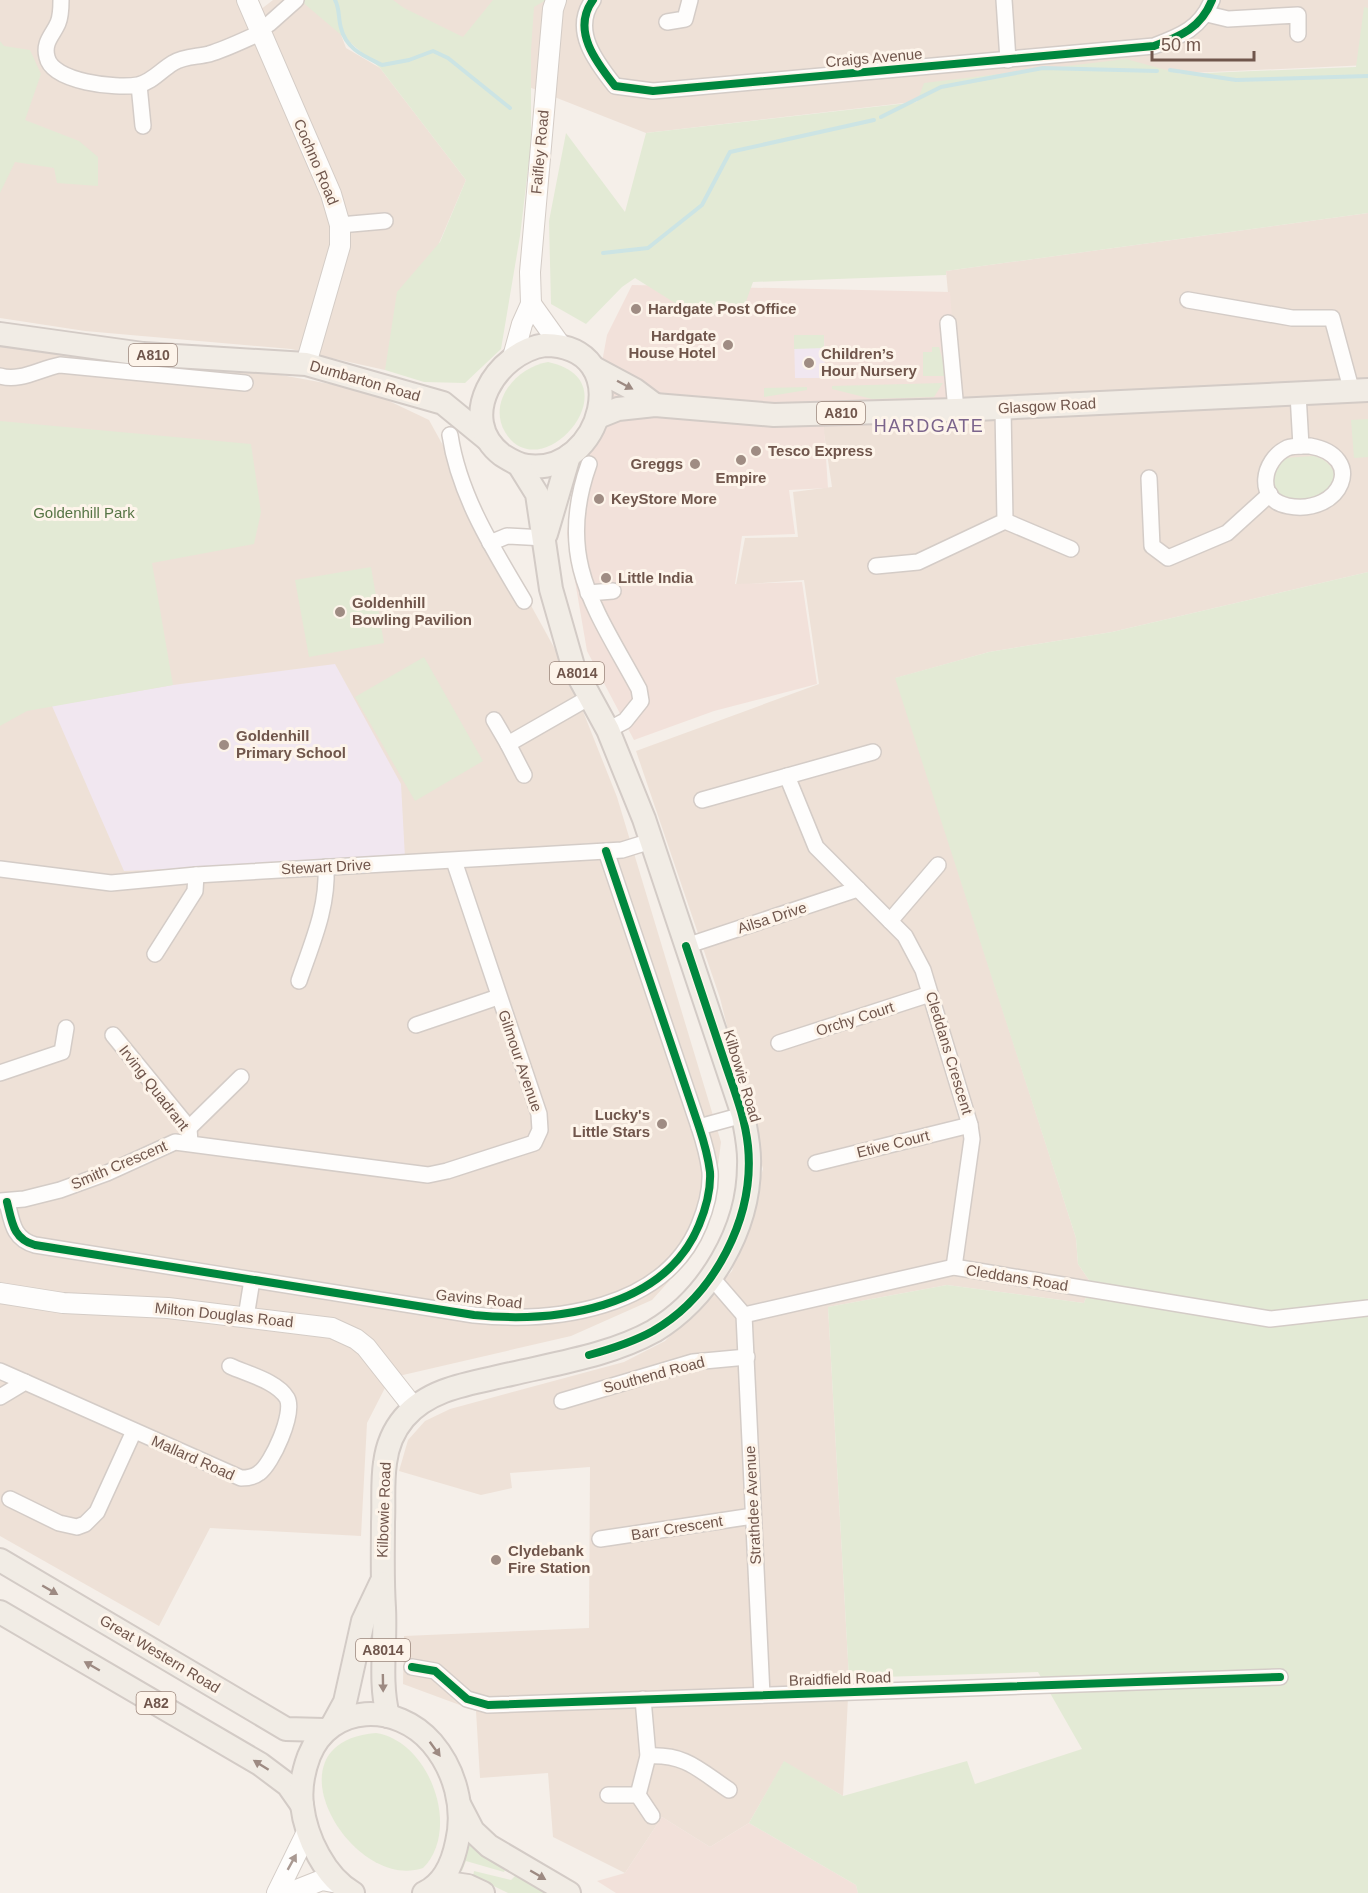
<svg xmlns="http://www.w3.org/2000/svg" width="1368" height="1893" font-family="Arial,sans-serif">
<style>
.residential{fill:#eee1d7}
.commercial{fill:#f2e1da}
.education{fill:#f1e7f0}
.green{fill:#e3ead5}
.lines{fill:none;stroke-linecap:round;stroke-linejoin:round}
.stream{stroke:#cce4e4;stroke-width:4}
.street-casing{stroke:#d4ccc7;stroke-width:18}
.secondary-casing{stroke:#d4ccc6;stroke-width:22}
.primary-casing{stroke:#d3cbc6;stroke-width:26}
.street{stroke:#fefdfc;stroke-width:15}
.secondary{stroke:#fefdfc;stroke-width:20}
.primary{stroke:#f1ece5;stroke-width:22}
.cycleway-casing{stroke:#fdf4ea;stroke-width:11}
.cycleway{stroke:#00873e;stroke-width:8}
.oneway{fill:#9d8a82}
.oneway2{fill:#a99992}
.poi-dot{fill:#9f8c83;stroke:#fdf4ea;stroke-width:2}
.labels{text-anchor:middle;stroke-width:6;stroke-linejoin:round;paint-order:stroke}
.shield{fill:#fdf4ea;stroke:#9a857b;stroke-width:1.5}
.shield-label{font-size:14px;font-weight:bold;fill:#70564c}
.street-label{font-size:15px;fill:#70564c;stroke:#fdf4ea}
.poi-label{font-size:15px;font-weight:bold;fill:#70564c;stroke:#fdf4ea;text-anchor:start}
.park-label{font-size:15px;fill:#567545;stroke:#fdf4ea}
.quarter-label{font-size:18px;letter-spacing:1.5px;fill:#7b648c;stroke:#fdf4ea}
</style>
<rect width="100%" height="100%" fill="#f5efe9"/>
<!-- residential -->
<g class="residential">
<path d="M 0,0 L 256,0 L 260,10 L 273,0 L 328,0 L 346,48 L 380,68 L 466,180 L 385,370 L 291,349 L 85,331 L 0,318 Z"/>
<path d="M 380,0 L 1368,0 L 1368,65 L 1145,75 L 646,133 L 506,78 Z"/>
<path d="M 1368,213 L 1368,572 L 1112,632 L 989,652 L 896,678 L 1076,1238 L 1078,1264 L 1091,1283 L 1084,1303 L 947,1285 L 828,1307 L 849,1678 L 843,1796 L 784,1762 L 749,1823 L 710,1847 L 662,1817 L 625,1873 L 553,1837 L 548,1773 L 480,1778 L 476,1711 L 403,1684 L 404,1636 L 589,1628 L 590,1467 L 510,1473 L 512,1488 L 481,1495 L 399,1471 L 408,1440 L 425,1421 L 450,1409 L 624,1362 L 665,1341 L 732,1271 L 763,1169 L 720,998 L 636,751 L 819,684 L 804,580 L 736,585 L 745,538 L 798,537 L 793,492 L 832,487 L 823,427 L 958,403 L 946,271 Z"/>
<path d="M 0,340 L 265,372 L 368,391 L 429,420 L 567,671 L 617,797 L 721,1142 L 714,1197 L 690,1258 L 652,1300 L 571,1336 L 390,1378 L 367,1423 L 361,1536 L 210,1528 L 159,1626 L 0,1536 Z"/>
</g>
<!-- commercial -->
<g class="commercial">
<path d="M 632,285 L 950,292 L 960,422 L 824,427 L 828,488 L 789,490 L 795,534 L 742,536 L 735,584 L 802,582 L 817,684 L 714,711 L 634,740 L 587,651 L 567,534 L 574,480 L 584,460 L 607,335 Z"/>
<path d="M 662,1817 L 710,1847 L 749,1823 L 856,1885 L 858,1893 L 616,1893 L 597,1881 L 625,1873 Z"/>
</g>
<!-- education -->
<g class="education">
<path d="M 794,335 L 824,335 L 825,378 L 795,378 Z"/>
<path d="M 335,664 L 401,784 L 405,858 L 124,871 L 52,706 L 173,685 Z"/>
</g>
<!-- green -->
<g class="green">
<path d="M 300,0 L 393,0 L 404,8 L 463,37 L 493,0 L 546,0 L 534,7 L 531,50 L 531,144 L 520,236 L 501,349 L 465,383 L 424,382 L 385,370 L 397,292 L 440,242 L 466,180 L 380,68 Z"/>
<path d="M 1364,7 L 1368,8 L 1368,213 L 946,271 L 946,275 L 753,282 L 744,307 L 683,308 L 635,278 L 622,287 L 586,324 L 551,304 L 549,221 L 566,133 L 625,212 L 646,133 L 917,102 L 924,83 L 1126,59 L 1181,74 L 1356,67 Z"/>
<path d="M 0,41 L 4,46 L 30,50 L 41,74 L 25,120 L 79,141 L 98,157 L 98,186 L 57,183 L 54,168 L 15,162 L 0,193 Z"/>
<path d="M 794,335 L 824,335 L 824,348 L 794,349 Z"/>
<path d="M 932,347 L 939,347 L 947,376 L 923,376 L 923,352 L 932,352 Z"/>
<path d="M 548,362 C 637,381 540,492 505,432 C 487,401 517,367 548,362 Z"/>
<path d="M 943,383 L 934,397 L 872,399 L 832,389 L 832,386 Z"/>
<path d="M 807,387 L 807,390 L 764,397 L 764,388 Z"/>
<path d="M 1368,419 L 1368,457 L 1354,458 L 1351,420 Z"/>
<path d="M 0,421 L 251,444 L 261,512 L 254,544 L 152,563 L 173,685 L 27,711 L 0,726 Z"/>
<path d="M 1313,456 C 1327,458 1343,475 1330,489 C 1319,501 1276,506 1272,485 C 1272,480 1274,472 1274,466 L 1285,458 Z"/>
<path d="M 371,567 L 384,643 L 309,657 L 295,580 Z"/>
<path d="M 1368,572 L 1368,1893 L 858,1893 L 856,1885 L 749,1823 L 784,1761 L 843,1796 L 967,1761 L 975,1784 L 1082,1749 L 1038,1672 L 849,1678 L 828,1307 L 947,1285 L 1084,1303 L 1091,1283 L 1078,1264 L 1076,1238 L 895,678 L 989,652 L 1112,632 Z"/>
<path d="M 424,657 L 483,761 L 415,801 L 355,697 Z"/>
<path d="M 376,1733 C 429,1741 462,1829 423,1868 C 352,1893 262,1742 376,1733 Z"/>
<path d="M 465,1839 L 487,1857 L 506,1868 L 504,1872 L 466,1861 L 462,1871 L 453,1870 Z"/>
<path d="M 474,1871 L 511,1880 L 516,1875 L 547,1893 L 508,1893 L 473,1876 Z"/>
</g>
<g class="lines">
<!-- stream -->
<g class="stream">
<path d="M 335,0 C 340,9 338,18 341,28 C 346,49 364,56 382,65 L 409,60 L 433,51 L 448,58 L 510,108"/>
<path d="M 1170,70 L 1236,80 L 1368,76"/>
<path d="M 881,117 L 941,87 L 1043,68 L 1157,71"/>
<path d="M 603,253 L 648,248 L 702,205 L 730,152 L 874,120"/>
</g>
<defs>
<g id="street">
<path d="M 61,0 C 61,8 61,16 58,23 C 53,35 43,42 47,57 C 52,82 116,89 138,85 C 152,82 161,70 173,63 C 184,56 197,57 209,54 C 226,49 244,40 260,33"/>
<path d="M 593,0 C 571,30 596,62 615,86 L 653,91 L 1154,46 C 1181,36 1201,28 1212,0"/>
<path d="M 1004,0 L 1008,60"/>
<path d="M 1207,14 L 1228,19 L 1298,15 L 1298,34"/>
<path d="M 667,22 L 685,19 L 690,0"/>
<path d="M 269,24 L 296,0"/>
<path d="M 139,85 L 143,126"/>
<path d="M 340,225 L 385,221"/>
<path d="M 1188,300 L 1292,318 L 1332,318 L 1352,392"/>
<path d="M 948,323 L 956,410"/>
<path d="M 0,376 C 20,382 39,369 60,365 L 245,383"/>
<path d="M 1298,394 L 1301,446"/>
<path d="M 450,435 C 459,495 493,549 524,601"/>
<path d="M 1310,446 C 1367,456 1342,516 1288,506 C 1255,500 1262,460 1287,448 C 1294,445 1303,446 1310,446 Z"/>
<path d="M 589,464 C 555,559 595,608 639,689 L 641,701 L 625,721 L 608,730"/>
<path d="M 1149,478 L 1152,546 L 1168,558 L 1227,533 L 1270,494"/>
<path d="M 1005,521 L 1071,549"/>
<path d="M 490,543 L 507,536 L 545,538"/>
<path d="M 876,566 L 918,562 L 1005,521 L 1003,408"/>
<path d="M 588,593 L 613,591"/>
<path d="M 494,720 L 508,744"/>
<path d="M 524,775 L 508,744 L 590,697"/>
<path d="M 787,776 L 816,847 L 905,936 L 923,970 L 970,1125 L 972,1139 L 954,1267"/>
<path d="M 702,800 L 873,752"/>
<path d="M 0,869 L 111,883 L 196,875 L 606,851 L 622,850 L 651,841"/>
<path d="M 890,921 L 938,865"/>
<path d="M 686,946 L 858,889"/>
<path d="M 155,954 L 195,891 L 196,875"/>
<path d="M 299,981 C 312,943 328,908 326,867"/>
<path d="M 416,1025 L 498,997"/>
<path d="M 113,1035 L 189,1128 L 190,1143"/>
<path d="M 779,1043 L 930,994"/>
<path d="M 0,1073 L 62,1052 L 66,1028"/>
<path d="M 699,1127 L 743,1115"/>
<path d="M 189,1128 L 241,1077"/>
<path d="M 816,1163 L 970,1125"/>
<path d="M 0,1201 L 24,1199 L 60,1190 L 107,1173 L 175,1142 L 428,1175 L 447,1171 L 534,1143 L 540,1130 L 539,1114 L 454,861"/>
<path d="M 7,1202 C 12,1222 13,1239 35,1245 L 474,1315 C 554,1323 664,1310 699,1225 C 706,1208 711,1190 710,1172 C 708,1156 704,1142 699,1127 L 606,851"/>
<path d="M 712,1278 L 744,1315 L 954,1267 L 1270,1319 L 1368,1308"/>
<path d="M 744,1315 L 762,1695"/>
<path d="M 246,1317 L 252,1280"/>
<path d="M 0,1371 L 25,1382"/>
<path d="M 0,1397 L 25,1382 L 241,1478 C 247,1478 254,1477 259,1473 C 272,1464 295,1413 287,1398 C 277,1381 247,1374 230,1366"/>
<path d="M 562,1401 L 693,1362 L 747,1357"/>
<path d="M 10,1499 L 59,1523 L 77,1527 L 85,1524 L 97,1512 L 134,1431"/>
<path d="M 600,1539 L 753,1516"/>
<path d="M 412,1667 L 435,1671 L 467,1699 L 488,1705 L 1280,1677"/>
<path d="M 648,1756 C 686,1754 699,1770 729,1790"/>
<path d="M 608,1795 L 638,1795 L 648,1756 L 643,1699"/>
<path d="M 638,1795 L 652,1816"/>
</g>
<g id="secondary">
<path d="M 247,0 L 331,194 L 340,225 L 340,246 L 306,364"/>
<path d="M 531,304 L 561,346"/>
<path d="M 513,357 L 522,324 L 531,304 L 530,272 L 553,9 L 556,0"/>
<path d="M 0,1293 L 63,1303 L 168,1308 L 332,1328 L 356,1339 L 366,1347 L 414,1408"/>
<path d="M 277,1893 L 308,1830"/>
<path d="M 289,1893 L 322,1880 L 338,1883"/>
</g>
<g id="primary">
<path d="M 0,334 L 143,354 L 306,364 L 443,403 L 487,439"/>
<path d="M 545,345 C 638,346 602,476 527,466 C 518,465 510,460 502,455 C 455,419 496,352 545,345 Z"/>
<path d="M 594,368 L 635,390 L 655,405"/>
<path d="M 598,417 L 618,409 L 655,405 L 774,415 L 956,410 L 1368,390"/>
<path d="M 546,534 L 569,456"/>
<path d="M 0,1560 L 286,1729 L 324,1730"/>
<path d="M 0,1612 L 260,1764 L 288,1785 L 302,1805"/>
<path d="M 388,1716 C 379,1680 386,1645 384,1608 C 382,1578 383,1552 383,1522 C 384,1503 382,1483 385,1463 C 387,1447 393,1431 404,1418 C 430,1387 474,1383 511,1374 C 558,1363 611,1355 654,1331 C 709,1298 749,1230 749,1165 C 750,1148 746,1132 743,1115 L 644,819 L 608,730 L 573,666 L 551,589 L 537,494 L 519,465"/>
<path d="M 333,1724 L 345,1702 L 363,1621 L 381,1583"/>
<path d="M 460,1806 L 473,1831 L 489,1846 L 569,1893"/>
<path d="M 441,1882 L 468,1886 L 483,1893"/>
<path d="M 353,1893 C 325,1877 306,1838 302,1805 C 300,1789 303,1772 309,1756 C 330,1703 397,1702 432,1743 C 455,1770 465,1808 457,1842 C 453,1862 444,1884 424,1893"/>
</g>
</defs>
<!-- street casing -->
<use href="#street" class="street-casing"/>
<!-- secondary casing -->
<use href="#secondary" class="secondary-casing"/>
<!-- primary casing -->
<use href="#primary" class="primary-casing"/>
<!-- street -->
<use href="#street" class="street"/>
<!-- secondary -->
<use href="#secondary" class="secondary"/>
<!-- primary -->
<use href="#primary" class="primary"/>
<defs>
<g id="cycleway">
<path d="M 593,0 C 571,30 596,62 615,86 L 653,91 L 1154,46 C 1181,36 1201,28 1212,0"/>
<path d="M 7,1202 C 12,1222 13,1239 35,1245 L 474,1315 C 554,1323 664,1310 699,1225 C 706,1208 711,1190 710,1172 C 708,1156 704,1142 699,1127 L 606,851"/>
<path d="M 589,1355 C 611,1349 633,1342 653,1331 C 715,1295 755,1217 748,1146 C 745,1117 734,1090 725,1063 C 712,1024 699,985 686,946"/>
<path d="M 412,1667 L 435,1671 L 467,1699 L 488,1705 L 1280,1677"/>
</g>
</defs>
<!-- cycleway casing -->
<use href="#cycleway" class="cycleway-casing"/>
<!-- cycleway -->
<use href="#cycleway" class="cycleway"/>
</g>
<!-- one-way arrows -->
<defs><path id="oneway-solid" d="M-6-.8H1V-3.2L6.5 0L1 3.2V.8H-6Z" transform="scale(1.5)"/></defs>
<g class="oneway">
<use href="#oneway-solid" transform="translate(625 385) rotate(28)"/>
<use href="#oneway-solid" transform="translate(50 1590) rotate(30)"/>
<use href="#oneway-solid" transform="translate(92 1666) rotate(-150)"/>
<use href="#oneway-solid" transform="translate(383 1683) rotate(89)"/>
<use href="#oneway-solid" transform="translate(435 1749) rotate(54)"/>
<use href="#oneway-solid" transform="translate(261 1765) rotate(-148)"/>
<use href="#oneway-solid" transform="translate(538 1875) rotate(30)"/>
</g>
<use class="oneway2" href="#oneway-solid" transform="translate(292 1862) rotate(-61)"/>
<!-- markers -->
<g class="poi-dot">
<circle cx="636" cy="309" r="6"/>
<circle cx="728" cy="345" r="6"/>
<circle cx="809" cy="363" r="6"/>
<circle cx="756" cy="451" r="6"/>
<circle cx="741" cy="460" r="6"/>
<circle cx="695" cy="464" r="6"/>
<circle cx="599" cy="499" r="6"/>
<circle cx="606" cy="578" r="6"/>
<circle cx="340" cy="612" r="6"/>
<circle cx="224" cy="745" r="6"/>
<circle cx="662" cy="1124" r="6"/>
<circle cx="496" cy="1560" r="6"/>
</g>
<g class="labels">
<!-- shield labels -->
<g class="shield">
<rect x="129" y="344" width="48" height="22" rx="4.5"/>
<rect x="817" y="402" width="48" height="22" rx="4.5"/>
<rect x="550" y="662" width="54" height="22" rx="4.5"/>
<rect x="356" y="1639" width="54" height="22" rx="4.5"/>
<rect x="136.5" y="1692" width="39" height="22" rx="4.5"/>
</g>
<g class="shield-label">
<text x="153" y="360">A810</text>
<text x="841" y="418">A810</text>
<text x="577" y="678">A8014</text>
<text x="383" y="1655">A8014</text>
<text x="156" y="1708">A82</text>
</g>
<!-- street labels -->
<g class="street-label">
<text transform="translate(874 58) rotate(-5)" y="5">Craigs Avenue</text>
<text transform="translate(540 152) rotate(-85)" y="5">Faifley Road</text>
<text transform="translate(316 162) rotate(67)" y="5">Cochno Road</text>
<text transform="translate(365 381) rotate(16)" y="5">Dumbarton Road</text>
<text transform="translate(1047 406) rotate(-3)" y="5">Glasgow Road</text>
<text transform="translate(326 867) rotate(-3)" y="5">Stewart Drive</text>
<text transform="translate(772 918) rotate(-18)" y="5">Ailsa Drive</text>
<text transform="translate(855 1019) rotate(-18)" y="5">Orchy Court</text>
<text transform="translate(949 1053) rotate(73)" y="5">Cleddans Crescent</text>
<text transform="translate(520 1061) rotate(71)" y="5">Gilmour Avenue</text>
<text transform="translate(742 1076) rotate(73)" y="5">Kilbowie Road</text>
<text transform="translate(154 1088) rotate(52)" y="5">Irving Quadrant</text>
<text transform="translate(893 1144) rotate(-14)" y="5">Etive Court</text>
<text transform="translate(119 1165) rotate(-23)" y="5">Smith Crescent</text>
<text transform="translate(1017 1278) rotate(9)" y="5">Cleddans Road</text>
<text transform="translate(479 1299) rotate(6)" y="5">Gavins Road</text>
<text transform="translate(224 1315) rotate(6)" y="5">Milton Douglas Road</text>
<text transform="translate(654 1375) rotate(-15)" y="5">Southend Road</text>
<text transform="translate(193 1458) rotate(24)" y="5">Mallard Road</text>
<text transform="translate(753 1505) rotate(-93)" y="5">Strathdee Avenue</text>
<text transform="translate(384 1510) rotate(-88)" y="5">Kilbowie Road</text>
<text transform="translate(677 1528) rotate(-9)" y="5">Barr Crescent</text>
<text transform="translate(160 1654) rotate(31)" y="5">Great Western Road</text>
<text transform="translate(840 1679) rotate(-2)" y="5">Braidfield Road</text>
</g>
<!-- poi labels -->
<g class="poi-label">
<text x="648" y="314">Hardgate Post Office</text>
<text x="716" y="341" text-anchor="end">Hardgate<tspan x="716" dy="17">House Hotel</tspan></text>
<text x="821" y="359">Children’s<tspan x="821" dy="17">Hour Nursery</tspan></text>
<text x="768" y="456">Tesco Express</text>
<text x="683" y="469" text-anchor="end">Greggs</text>
<text x="741" y="483" text-anchor="middle">Empire</text>
<text x="611" y="504">KeyStore More</text>
<text x="618" y="583">Little India</text>
<text x="352" y="608">Goldenhill<tspan x="352" dy="17">Bowling Pavilion</tspan></text>
<text x="236" y="741">Goldenhill<tspan x="236" dy="17">Primary School</tspan></text>
<text x="650" y="1120" text-anchor="end">Lucky's<tspan x="650" dy="17">Little Stars</tspan></text>
<text x="508" y="1556">Clydebank<tspan x="508" dy="17">Fire Station</tspan></text>
</g>
<!-- park labels -->
<g class="park-label">
<text x="84" y="518">Goldenhill Park</text>
</g>
<!-- quarter labels -->
<g class="quarter-label">
<text x="929" y="432">HARDGATE</text>
</g>
</g>
<!-- scale -->
<path d="M1152 51v9h102v-9" fill="none" stroke="#70564c" stroke-width="3"/>
<text x="1161" y="51" font-size="18" fill="#70564c" stroke="#fdf4ea" stroke-width="4.5" paint-order="stroke">50 m</text>
</svg>
